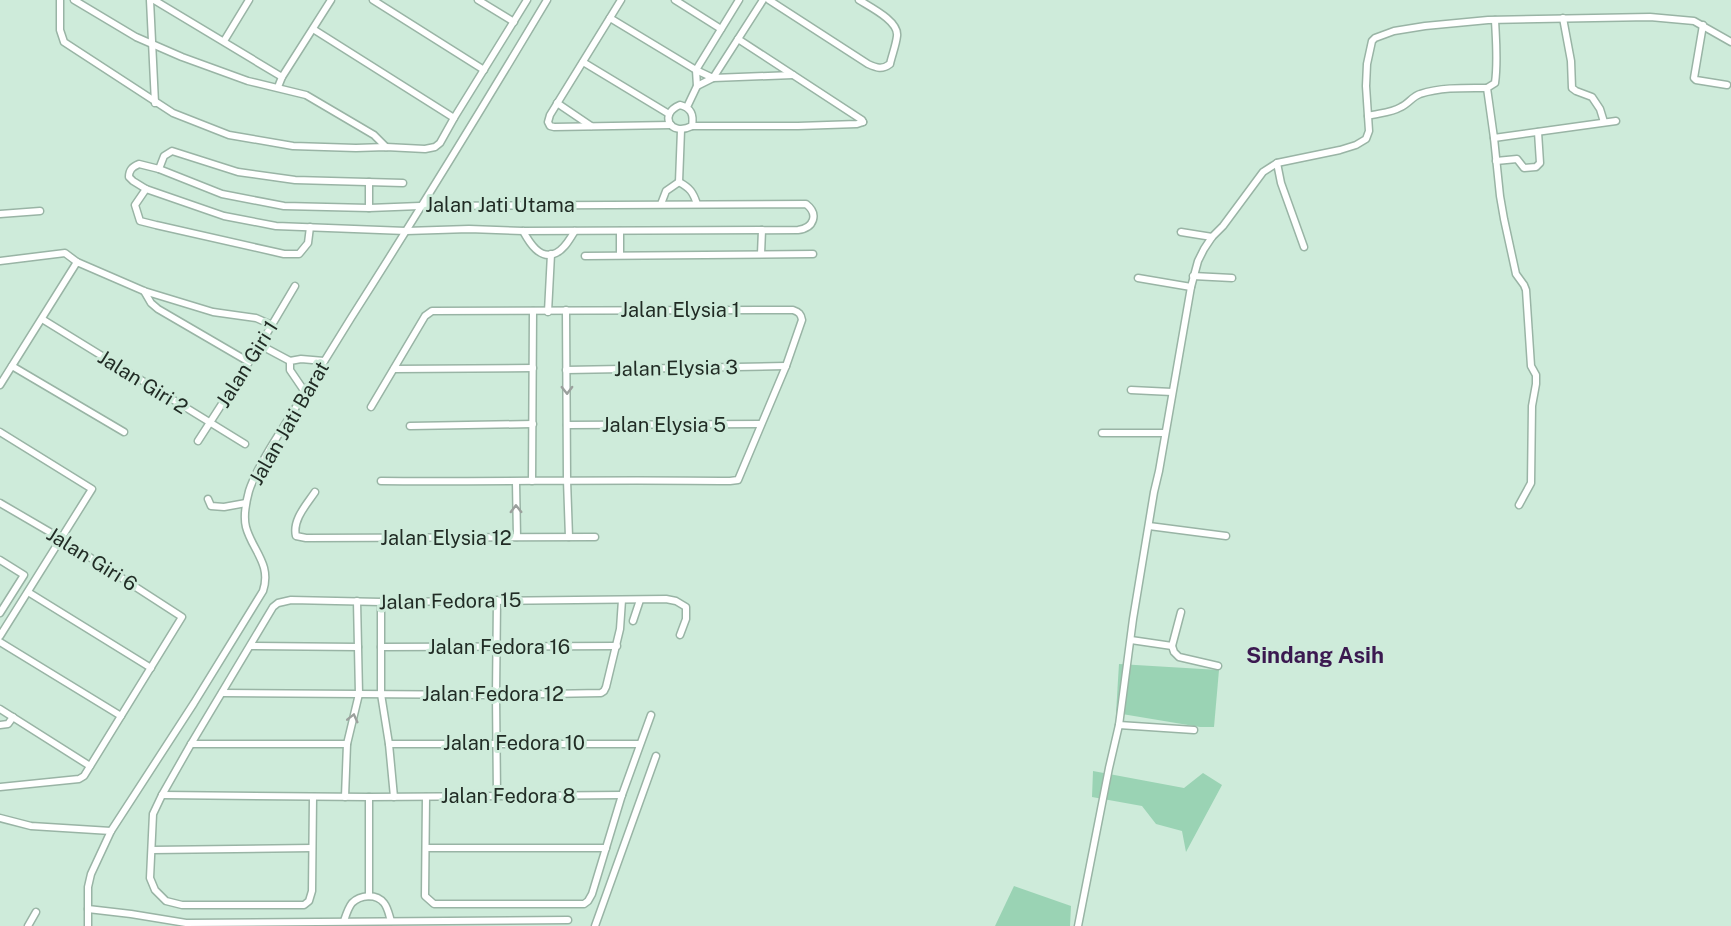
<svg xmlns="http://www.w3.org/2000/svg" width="1731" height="926" font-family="'Public Sans',sans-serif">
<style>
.green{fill:#9ad3b4}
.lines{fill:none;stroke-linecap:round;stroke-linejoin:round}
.minor-casing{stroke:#99b4a5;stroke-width:9}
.minor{stroke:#fff;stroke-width:6}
.oneway{stroke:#9ba09d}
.labels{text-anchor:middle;stroke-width:6;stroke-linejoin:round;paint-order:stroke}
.street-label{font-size:20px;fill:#212c25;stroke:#ceebda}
.quarter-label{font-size:22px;font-weight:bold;fill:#3b1950;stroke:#ceebda}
</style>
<rect width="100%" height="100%" fill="#ceebda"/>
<!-- green -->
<g class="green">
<path d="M 1119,664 L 1219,670 L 1214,727 L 1200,727 L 1116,713 Z"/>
<path d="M 1093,771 L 1184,788 L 1203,773 L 1222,785 L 1186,852 L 1182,831 L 1156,824 L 1142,806 L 1092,797 Z"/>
<path d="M 1014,886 L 1071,906 L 1070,926 L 995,926 Z"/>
</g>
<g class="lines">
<defs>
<g id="minor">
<path d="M 60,0 L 60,30 L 64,42 L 173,113 L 229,135 L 293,146 L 356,148 L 386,147 L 425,149 L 435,147 L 440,143 L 454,118 L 527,0"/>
<path d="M 74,0 L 136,37 L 182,57 L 248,81 L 306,95 L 374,135 L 386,147"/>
<path d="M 150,0 L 155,103"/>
<path d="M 154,0 L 282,77"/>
<path d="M 373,0 L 484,70"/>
<path d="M 478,0 L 514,22"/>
<path d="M 621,0 L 550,115 L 548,122 L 550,126 L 554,127 L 671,125"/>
<path d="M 675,0 L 721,29"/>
<path d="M 769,0 L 868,64 C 877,68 882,70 890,64 C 892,55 896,45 897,36 C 899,21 870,7 859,0"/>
<path d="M 610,18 L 696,70 L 713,78 L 793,75"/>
<path d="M 1563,18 L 1571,61 L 1572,88 L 1576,91 L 1592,97 L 1600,109 L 1604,122"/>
<path d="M 1495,20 C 1496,41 1498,62 1495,83 L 1487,88 L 1494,138 L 1616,121"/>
<path d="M 1703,25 L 1694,78 L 1696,80 L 1727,85"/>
<path d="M 313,29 L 454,118"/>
<path d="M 738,39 L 862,120 L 863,122"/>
<path d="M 224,41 L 249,0"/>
<path d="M 583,62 L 669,114"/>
<path d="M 697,86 L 713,78 L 763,0"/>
<path d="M 278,87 L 282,77 L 331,0"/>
<path d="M 557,103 L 591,126"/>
<path d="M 680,105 C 691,108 694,114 692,126 C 670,137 658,114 680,105 Z"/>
<path d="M 687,107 L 697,86 L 696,70 L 739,0"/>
<path d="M 1368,116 C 1379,113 1391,113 1401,107 C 1408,104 1413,96 1420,94 C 1442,87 1465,88 1487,88"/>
<path d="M 692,126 L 798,126 L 857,124 L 863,122"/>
<path d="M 1494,138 L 1500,196 L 1504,219 L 1516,274 L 1524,285 L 1526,290 L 1531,366 L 1536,375 L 1536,384 L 1532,406 L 1531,483 L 1519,505"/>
<path d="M 1496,161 L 1517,159 L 1524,168 L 1536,167 L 1540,163 L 1538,132"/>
<path d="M 1277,163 L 1281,183 L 1304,247"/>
<path d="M 139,164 L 159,169 L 222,194 L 284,206 L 369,208 L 420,206 L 806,204 C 819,214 814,228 798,230 L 523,231 L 469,229 L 406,231 L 276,226 L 224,216 L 146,189 L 133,181 L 129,177 C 129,170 132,167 139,164 Z"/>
<path d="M 159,169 L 164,156 L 172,151 L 238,172 L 295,180 L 403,183"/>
<path d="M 369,182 L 369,208"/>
<path d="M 679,182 L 681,130"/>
<path d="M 679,182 C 690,188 693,192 697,204"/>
<path d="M 146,189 L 135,205 L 140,221 L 156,225 L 284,254 L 299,254 L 308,243 L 310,227"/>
<path d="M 661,204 L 666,191 L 679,182"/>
<path d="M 0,214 L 40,211"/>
<path d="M 523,231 C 529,242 540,261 556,253 C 565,249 570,238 575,231"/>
<path d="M 1181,232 L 1212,237"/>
<path d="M 761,254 L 762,230"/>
<path d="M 620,255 L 620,231"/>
<path d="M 585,256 L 813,254"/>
<path d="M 0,261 L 65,253 L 77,262"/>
<path d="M 1193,276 L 1232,278"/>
<path d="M 1138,278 L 1191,287"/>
<path d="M 144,291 L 151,303 L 158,309 L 249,362"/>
<path d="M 566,310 L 567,480 L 569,537"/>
<path d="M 548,312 L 551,254"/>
<path d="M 42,319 L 245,444"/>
<path d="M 260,345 L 290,361"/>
<path d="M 12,366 L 124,432"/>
<path d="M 394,369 L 533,368"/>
<path d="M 566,370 L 786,366"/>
<path d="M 0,385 L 77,262 L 144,291 L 213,312 L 256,318 L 272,325"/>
<path d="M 1131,390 L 1172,392"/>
<path d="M 305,392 L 290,370 L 290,361 L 301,359 L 324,361"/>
<path d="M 371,407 L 425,316 L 432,311 L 793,310 C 799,312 801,314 802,320 L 786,366 L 738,480 L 730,481 C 614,479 498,482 381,481"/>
<path d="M 567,425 L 761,424"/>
<path d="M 410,426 L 533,424"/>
<path d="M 0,432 L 92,489 L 0,636"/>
<path d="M 1102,433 L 1165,433"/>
<path d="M 198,441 L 260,345 L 295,286"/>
<path d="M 532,481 L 533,311"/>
<path d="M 516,482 L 517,537"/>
<path d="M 315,492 C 307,504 292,520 296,536 L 306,538 L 595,537"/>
<path d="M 208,499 L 211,506 L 224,507 L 246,503"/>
<path d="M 0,503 L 60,538 L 182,617 L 84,776 L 79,779 L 0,787"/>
<path d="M 1149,526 L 1226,536"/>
<path d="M 0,560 L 24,575 L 0,613"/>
<path d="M 28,592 L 151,668"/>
<path d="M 497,600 L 496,695 L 497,796"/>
<path d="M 381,602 L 381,694 L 389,744 L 394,797"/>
<path d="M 633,621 L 640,600"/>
<path d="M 1131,640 L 1172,646 L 1174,652 L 1179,657 L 1218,666"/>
<path d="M 0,642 L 121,716"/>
<path d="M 251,646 L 358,647"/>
<path d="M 1172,646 L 1181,612"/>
<path d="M 381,647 L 617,646"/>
<path d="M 222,693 L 496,695 L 601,693 L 604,691 L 606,687 L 620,629 L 622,600"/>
<path d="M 0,709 L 90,766"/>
<path d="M 0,725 L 8,724 L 13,717"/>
<path d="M 1119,725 L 1194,730"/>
<path d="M 191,744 L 347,744"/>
<path d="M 389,744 L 639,744"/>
<path d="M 162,795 L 369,797 L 622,795"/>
<path d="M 313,797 L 312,891 L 309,901 L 304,905 L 182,905 L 166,901 L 155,890 L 150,878 L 153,814 L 162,795 L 191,744 L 273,607 L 278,603 L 291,600 L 381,602 L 666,599 L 676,601 L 686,607 L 686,619 L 680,635"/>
<path d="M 345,797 L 347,744 L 359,694 L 357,601"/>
<path d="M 369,797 L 369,896"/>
<path d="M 426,797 L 425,896 L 434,904 L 584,904 L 588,901 L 592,894 L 622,795 L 651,715"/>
<path d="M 0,818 L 31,826 L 111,831"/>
<path d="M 426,848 L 606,848"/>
<path d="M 152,850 L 312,848"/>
<path d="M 88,909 L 131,914 L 186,923 L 568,920"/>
<path d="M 344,921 C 346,915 348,908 352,903 C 360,895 376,893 384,903 C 388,908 389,915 391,921"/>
<path d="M 28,926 L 36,912"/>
<path d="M 88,926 L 88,887 L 91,874 L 111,831 L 194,703 L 263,591 C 272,564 252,550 246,527 C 243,515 246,502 249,491 C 257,467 277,437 291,415 C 311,383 331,350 351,318 C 418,213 483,107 547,0"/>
<path d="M 595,926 L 656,756"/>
<path d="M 1078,926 L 1109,768 L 1119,725 L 1133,619 L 1154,492 L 1159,471 L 1191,287 L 1198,261 L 1204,249 L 1212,237 L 1223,226 L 1263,172 L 1277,163 L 1340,150 L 1356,145 L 1366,139 L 1369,131 L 1366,86 L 1367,64 L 1372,41 L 1375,38 L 1394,31 L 1425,26 L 1488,20 L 1650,17 L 1694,21 L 1731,42"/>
</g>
</defs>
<!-- minor casing -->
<use href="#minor" class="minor-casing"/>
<!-- minor -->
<use href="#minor" class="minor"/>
</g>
<!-- one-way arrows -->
<defs><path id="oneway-chevron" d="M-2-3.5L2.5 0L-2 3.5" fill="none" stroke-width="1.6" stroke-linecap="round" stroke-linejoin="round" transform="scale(1.5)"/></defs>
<g class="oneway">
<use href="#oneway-chevron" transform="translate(567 390) rotate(89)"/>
<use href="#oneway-chevron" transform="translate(516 509) rotate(-91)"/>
<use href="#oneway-chevron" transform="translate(353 718) rotate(-76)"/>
</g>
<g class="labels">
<!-- street labels -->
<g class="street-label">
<text x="500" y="212">Jalan Jati Utama</text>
<text x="680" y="317">Jalan Elysia 1</text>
<text transform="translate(247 364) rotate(-58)" y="7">Jalan Giri 1</text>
<text transform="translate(676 368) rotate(-1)" y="7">Jalan Elysia 3</text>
<text transform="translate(143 382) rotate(32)" y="7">Jalan Giri 2</text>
<text transform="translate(289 423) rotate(-60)" y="7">Jalan Jati Barat</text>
<text x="664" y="432">Jalan Elysia 5</text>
<text x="446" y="545">Jalan Elysia 12</text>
<text transform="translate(92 559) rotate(32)" y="7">Jalan Giri 6</text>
<text transform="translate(450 601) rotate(-1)" y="7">Jalan Fedora 15</text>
<text x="499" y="654">Jalan Fedora 16</text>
<text x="493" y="701">Jalan Fedora 12</text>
<text x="514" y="750">Jalan Fedora 10</text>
<text x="508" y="803">Jalan Fedora 8</text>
</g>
<!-- quarter labels -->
<g class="quarter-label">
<text x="1315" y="663">Sindang Asih</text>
</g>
</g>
</svg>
